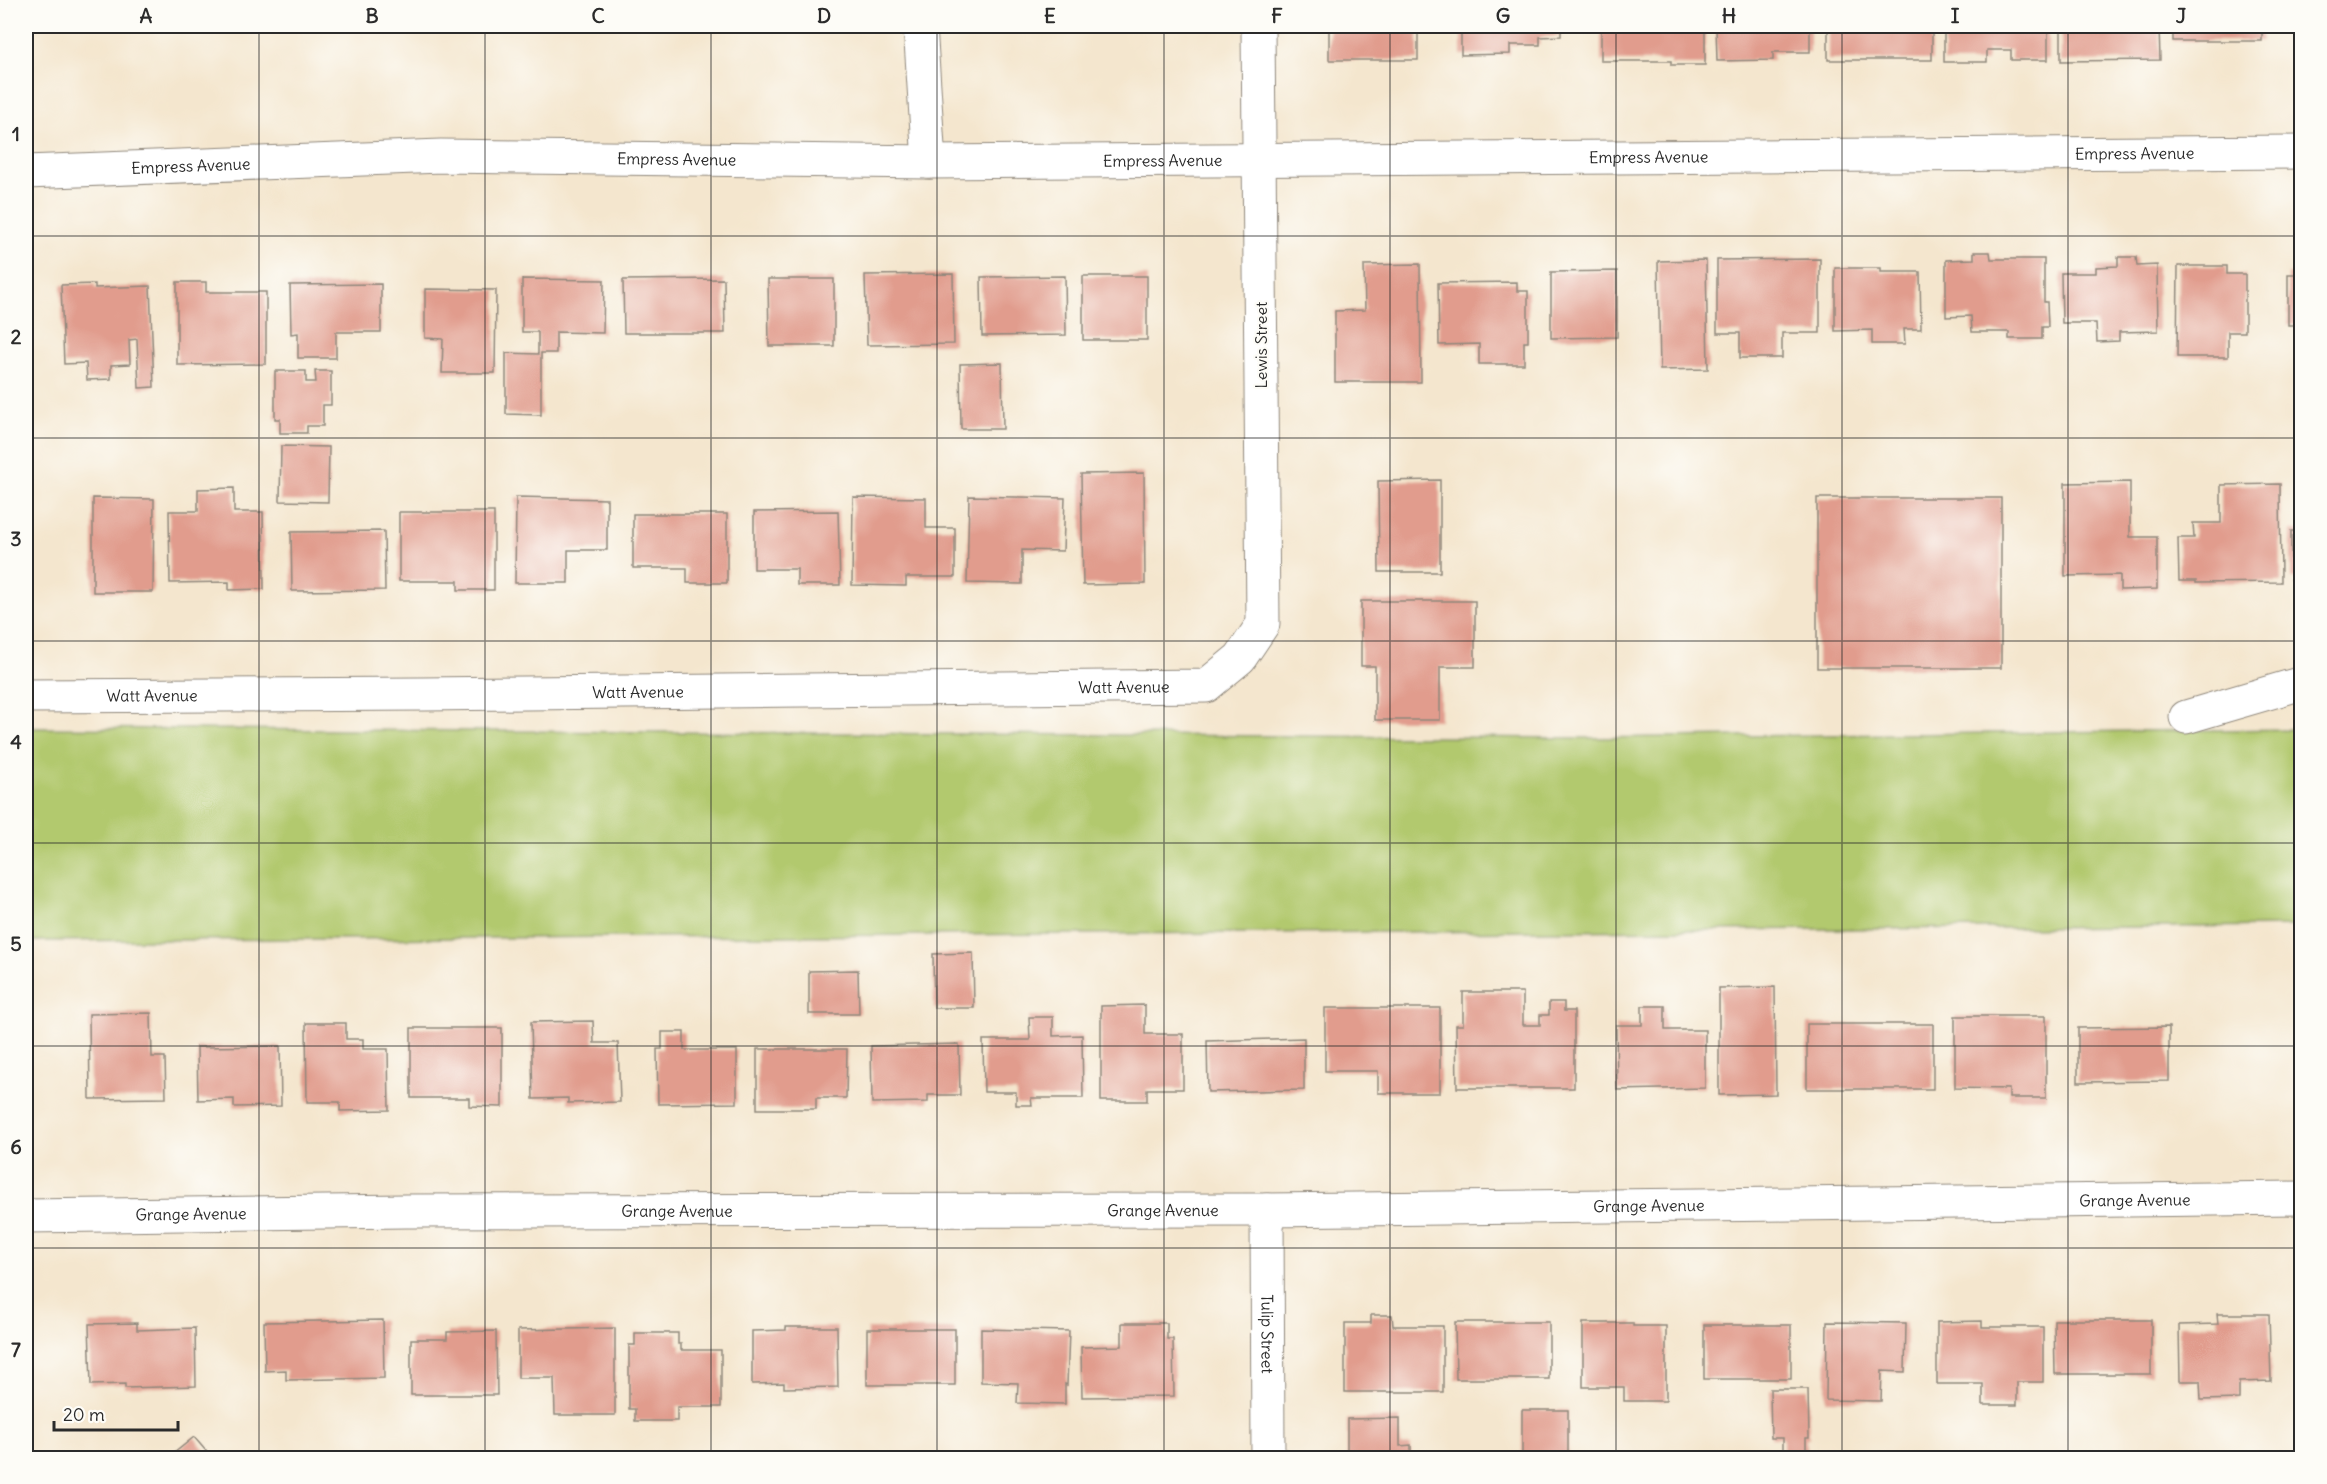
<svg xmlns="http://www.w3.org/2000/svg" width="2327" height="1484" font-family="Delius,sans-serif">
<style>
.green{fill:#b2c96e;stroke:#6e7a4c;stroke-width:1.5}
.building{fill:#e19c8d}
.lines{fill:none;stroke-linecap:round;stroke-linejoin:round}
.minor-casing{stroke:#90887c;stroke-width:35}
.minor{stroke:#fff;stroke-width:33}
.grid{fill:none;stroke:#2b2b2b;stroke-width:1.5;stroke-opacity:0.55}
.labels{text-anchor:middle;stroke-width:4.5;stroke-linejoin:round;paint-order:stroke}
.street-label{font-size:16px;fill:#2b2b2b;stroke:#fdfcf7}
.neatline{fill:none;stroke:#2b2b2b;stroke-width:2}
.grid-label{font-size:20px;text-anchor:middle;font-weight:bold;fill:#2b2b2b}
</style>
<rect width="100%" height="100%" fill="#fdfcf7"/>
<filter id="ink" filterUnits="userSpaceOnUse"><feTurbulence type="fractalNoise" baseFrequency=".0167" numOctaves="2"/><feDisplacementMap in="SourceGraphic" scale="12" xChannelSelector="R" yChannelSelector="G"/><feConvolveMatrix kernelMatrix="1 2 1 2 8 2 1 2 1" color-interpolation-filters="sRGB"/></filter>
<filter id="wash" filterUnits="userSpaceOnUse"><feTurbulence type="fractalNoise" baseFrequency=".008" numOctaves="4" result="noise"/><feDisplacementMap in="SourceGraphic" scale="24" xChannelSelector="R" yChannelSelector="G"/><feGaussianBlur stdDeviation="1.35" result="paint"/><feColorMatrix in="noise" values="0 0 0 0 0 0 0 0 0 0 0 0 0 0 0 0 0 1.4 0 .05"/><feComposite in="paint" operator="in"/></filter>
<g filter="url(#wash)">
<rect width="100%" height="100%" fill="#f4e6ce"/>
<!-- green -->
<path class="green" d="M 26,728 L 1587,738 L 2301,729 L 2301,926 L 26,941 Z"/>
<g id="blocks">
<!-- building -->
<g class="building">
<rect x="1329" y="26" width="89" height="34"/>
<path d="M 1461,26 L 1561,26 L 1561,36 L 1540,37 L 1540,45 L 1510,45 L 1510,54 L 1461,55 Z"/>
<path d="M 1601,26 L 1705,26 L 1705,65 L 1671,65 L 1671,61 L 1601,61 Z"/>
<path d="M 1716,26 L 1810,26 L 1810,52 L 1773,52 L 1773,60 L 1717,61 Z"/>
<rect x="1828" y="26" width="104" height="34"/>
<path d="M 1944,26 L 2048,26 L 2048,60 L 2011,60 L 2011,50 L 1987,50 L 1987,62 L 1944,62 Z"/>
<path d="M 2061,26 L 2159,26 L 2160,60 L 2061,61 Z"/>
<rect x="2173" y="26" width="89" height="15"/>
<path d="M 1974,252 L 1990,252 L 1991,259 L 2044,259 L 2044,302 L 2047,302 L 2048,327 L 2042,327 L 2042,339 L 2009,339 L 2009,332 L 1972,332 L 1971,316 L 1946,317 L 1946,260 L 1974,259 Z"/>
<path d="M 2118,257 L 2136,257 L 2137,266 L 2157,265 L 2158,331 L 2119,332 L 2119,341 L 2097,342 L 2096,323 L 2062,323 L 2061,273 L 2096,273 L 2096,267 L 2118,266 Z"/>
<path d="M 1820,259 L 1820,333 L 1782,333 L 1782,358 L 1740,358 L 1740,333 L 1717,333 L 1717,260 Z"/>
<path d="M 1706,260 L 1708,369 L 1660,370 L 1658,261 Z"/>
<path d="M 1420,264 L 1421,382 L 1335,382 L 1335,311 L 1365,310 L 1364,265 Z"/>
<path d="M 2178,266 L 2227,266 L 2227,274 L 2245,274 L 2245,332 L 2228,332 L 2228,357 L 2177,357 Z"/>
<path d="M 1835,268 L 1881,268 L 1881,272 L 1920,272 L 1921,329 L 1904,329 L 1905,344 L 1872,344 L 1872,330 L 1835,331 Z"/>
<path d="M 1617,271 L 1617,337 L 1551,338 L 1551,272 Z"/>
<path d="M 953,274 L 954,344 L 867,345 L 865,275 Z"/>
<rect x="2288" y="274" width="14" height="51"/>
<path d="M 1065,276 L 1066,335 L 982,336 L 981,277 Z"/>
<rect x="1083" y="276" width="64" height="64"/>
<path d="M 522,279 L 604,280 L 603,333 L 556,332 L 556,353 L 541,353 L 541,415 L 506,414 L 506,353 L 538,354 L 538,332 L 522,332 Z"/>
<path d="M 724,279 L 725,333 L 624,333 L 623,280 Z"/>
<path d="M 768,279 L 834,279 L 834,346 L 769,346 Z"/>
<path d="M 177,282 L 206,282 L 206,292 L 266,292 L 266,364 L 177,365 Z"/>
<path d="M 1517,282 L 1517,291 L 1528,291 L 1528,342 L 1524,342 L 1524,364 L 1479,364 L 1479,344 L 1439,345 L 1438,283 Z"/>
<path d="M 95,284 L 95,288 L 150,286 L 154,387 L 139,388 L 137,339 L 129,340 L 130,364 L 111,365 L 111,379 L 87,380 L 86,363 L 64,364 L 61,285 Z"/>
<path d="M 381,284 L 381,332 L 336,332 L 336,358 L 298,358 L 298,333 L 291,334 L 290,285 Z"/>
<path d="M 425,289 L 496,290 L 495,373 L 442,373 L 443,339 L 425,338 Z"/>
<path d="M 1002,363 L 1003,429 L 961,429 L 960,364 Z"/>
<path d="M 275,371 L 306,371 L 306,382 L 316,382 L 315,371 L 331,371 L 331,405 L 323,405 L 323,426 L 307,426 L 307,433 L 280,433 L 280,419 L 275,419 Z"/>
<path d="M 281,446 L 329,447 L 328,502 L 280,501 Z"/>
<path d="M 1144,473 L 1145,584 L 1083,585 L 1081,474 Z"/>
<path d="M 1440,480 L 1440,572 L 1379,572 L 1378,481 Z"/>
<path d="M 2130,482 L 2130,537 L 2157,537 L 2157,589 L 2120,590 L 2120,575 L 2065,576 L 2065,483 Z"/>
<path d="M 2280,484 L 2281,582 L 2196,583 L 2196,581 L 2179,581 L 2178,538 L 2194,538 L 2193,523 L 2221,523 L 2221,485 Z"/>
<path d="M 234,488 L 234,512 L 263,512 L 264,589 L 229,590 L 229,582 L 170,583 L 169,511 L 198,511 L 198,489 Z"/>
<path d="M 969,496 L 1065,498 L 1063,551 L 1022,550 L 1022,584 L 967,583 Z"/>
<path d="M 516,497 L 607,499 L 607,550 L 568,550 L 568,583 L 515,583 Z"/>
<path d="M 853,497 L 926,498 L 926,528 L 955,528 L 955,577 L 906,577 L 906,586 L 852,585 Z"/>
<path d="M 93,498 L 154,499 L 153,592 L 93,592 Z"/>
<rect x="1817" y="498" width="184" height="170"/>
<path d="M 838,511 L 840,585 L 797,585 L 797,569 L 754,569 L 754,512 Z"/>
<path d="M 399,512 L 494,512 L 494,590 L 458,590 L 458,581 L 399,581 Z"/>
<path d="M 633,514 L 727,514 L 727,583 L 687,583 L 687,568 L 633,568 Z"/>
<path d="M 384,531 L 385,590 L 292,591 L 291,532 Z"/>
<rect x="2291" y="531" width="11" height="48"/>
<path d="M 1361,601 L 1475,601 L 1475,667 L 1440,667 L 1440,720 L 1375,720 L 1375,666 L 1361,666 Z"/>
<path d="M 973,953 L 974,1008 L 934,1008 L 933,954 Z"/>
<path d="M 858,970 L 859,1014 L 809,1014 L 809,971 Z"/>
<path d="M 1775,987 L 1776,1094 L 1719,1095 L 1719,988 Z"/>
<path d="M 1463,992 L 1523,992 L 1523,1025 L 1540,1025 L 1540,1015 L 1549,1015 L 1549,1002 L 1564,1002 L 1564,1011 L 1574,1011 L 1574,1088 L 1457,1088 L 1456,1025 L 1463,1025 Z"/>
<path d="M 1145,1005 L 1145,1034 L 1183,1034 L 1183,1089 L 1147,1089 L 1147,1101 L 1101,1101 L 1101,1006 Z"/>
<path d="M 1642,1006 L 1665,1006 L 1665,1030 L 1705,1030 L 1705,1088 L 1617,1090 L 1616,1025 L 1642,1025 Z"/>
<path d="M 1325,1008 L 1440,1008 L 1440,1093 L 1378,1093 L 1378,1071 L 1325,1071 Z"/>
<path d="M 151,1013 L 152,1057 L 165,1057 L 166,1098 L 90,1099 L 89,1014 Z"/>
<path d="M 1955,1016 L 2046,1016 L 2046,1098 L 2009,1098 L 2009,1089 L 1955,1088 Z"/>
<path d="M 1029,1017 L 1053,1017 L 1053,1036 L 1082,1035 L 1083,1098 L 1031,1098 L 1032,1105 L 1016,1105 L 1016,1092 L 984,1092 L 983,1040 L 1030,1040 Z"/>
<path d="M 593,1021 L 594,1043 L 618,1043 L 620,1102 L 568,1103 L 568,1098 L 533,1099 L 531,1022 Z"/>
<path d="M 306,1023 L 346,1023 L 346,1039 L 363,1039 L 363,1049 L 388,1049 L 389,1110 L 340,1111 L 340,1102 L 307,1102 Z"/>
<rect x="1807" y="1024" width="126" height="65"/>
<path d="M 2169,1027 L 2169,1081 L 2078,1082 L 2078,1028 Z"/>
<path d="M 411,1028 L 502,1028 L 502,1107 L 469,1106 L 469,1098 L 411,1098 Z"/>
<path d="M 662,1032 L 684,1032 L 684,1050 L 737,1050 L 737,1103 L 658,1104 L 657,1049 L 662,1049 Z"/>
<path d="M 1304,1038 L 1304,1090 L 1208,1092 L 1207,1041 Z"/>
<path d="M 959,1044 L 960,1095 L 928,1095 L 928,1102 L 872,1103 L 871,1046 Z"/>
<path d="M 280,1046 L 281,1106 L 234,1107 L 234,1099 L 198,1100 L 197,1047 Z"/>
<path d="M 757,1049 L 847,1049 L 846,1098 L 816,1098 L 816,1109 L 757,1109 Z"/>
<path d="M 2217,1314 L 2269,1314 L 2271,1381 L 2239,1382 L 2239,1399 L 2201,1400 L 2200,1381 L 2180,1381 L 2179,1325 L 2218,1324 Z"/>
<path d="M 1371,1315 L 1392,1315 L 1393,1326 L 1443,1326 L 1443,1392 L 1345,1392 L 1345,1323 L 1371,1323 Z"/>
<path d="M 383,1320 L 384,1378 L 286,1380 L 286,1370 L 265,1371 L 264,1322 Z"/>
<path d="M 2054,1320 L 2151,1320 L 2151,1374 L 2055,1374 Z"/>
<path d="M 1982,1321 L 1982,1327 L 2043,1327 L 2043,1382 L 2017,1382 L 2017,1405 L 1983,1405 L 1983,1384 L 1937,1384 L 1937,1322 Z"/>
<path d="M 1455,1322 L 1549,1322 L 1549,1379 L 1456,1379 Z"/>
<path d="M 1827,1322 L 1906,1323 L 1905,1372 L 1882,1371 L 1881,1401 L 1826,1400 Z"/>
<path d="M 137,1323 L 137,1330 L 195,1328 L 196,1386 L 125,1388 L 125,1384 L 91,1385 L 89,1324 Z"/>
<path d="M 1122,1323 L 1167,1323 L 1167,1339 L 1173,1339 L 1174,1396 L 1082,1397 L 1081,1347 L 1122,1346 Z"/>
<path d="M 1583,1323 L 1633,1323 L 1633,1326 L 1666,1326 L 1666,1401 L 1624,1401 L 1624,1387 L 1583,1387 Z"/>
<rect x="1704" y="1325" width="87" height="54"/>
<path d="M 786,1327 L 837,1327 L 838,1387 L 784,1388 L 784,1383 L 752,1384 L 752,1331 L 786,1330 Z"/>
<path d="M 615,1328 L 615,1415 L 555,1415 L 554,1378 L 518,1378 L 518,1330 Z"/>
<rect x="867" y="1329" width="88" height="56"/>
<path d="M 981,1329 L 1069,1331 L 1067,1385 L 1065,1384 L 1065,1404 L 1017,1403 L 1018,1383 L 981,1382 Z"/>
<path d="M 496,1331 L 497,1395 L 411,1395 L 411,1339 L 447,1339 L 447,1332 Z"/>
<path d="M 635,1333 L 678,1333 L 678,1344 L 681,1344 L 681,1350 L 721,1350 L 721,1407 L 677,1407 L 677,1421 L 635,1421 L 635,1409 L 629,1409 L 629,1345 L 635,1345 Z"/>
<path d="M 1770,1389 L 1808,1389 L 1809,1438 L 1806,1438 L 1806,1458 L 1783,1458 L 1783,1438 L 1771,1438 Z"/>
<rect x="1522" y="1410" width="46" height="48"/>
<path d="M 1400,1418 L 1400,1446 L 1411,1445 L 1411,1458 L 1347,1458 L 1347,1419 Z"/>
<path d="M 194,1437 L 212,1458 L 168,1458 Z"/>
</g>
</g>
</g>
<g filter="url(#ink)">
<use href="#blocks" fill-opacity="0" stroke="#90887c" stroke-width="1.5"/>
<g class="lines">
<defs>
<g id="minor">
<path d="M 920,26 L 929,162"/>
<path id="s1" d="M 26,172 L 441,156 L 929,162 L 2302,152"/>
<path id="s2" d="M 26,696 L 423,694 L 1206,686 L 1240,658 L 1263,624 L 1258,26"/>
<path d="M 2186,717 L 2302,683"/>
<path id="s3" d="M 1267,1210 L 1268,1458"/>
<path id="s4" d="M 26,1216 L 406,1211 L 1267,1210 L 2302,1198"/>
</g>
</defs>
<!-- minor casing -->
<use href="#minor" class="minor-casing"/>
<!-- minor -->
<use href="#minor" class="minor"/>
</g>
</g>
<!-- grid -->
<path class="grid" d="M 259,26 L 259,1458M 485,26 L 485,1458M 711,26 L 711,1458M 937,26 L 937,1458M 1164,26 L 1164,1458M 1390,26 L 1390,1458M 1616,26 L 1616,1458M 1842,26 L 1842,1458M 2068,26 L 2068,1458M 26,236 L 2302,236M 26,438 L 2302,438M 26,641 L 2302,641M 26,843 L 2302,843M 26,1046 L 2302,1046M 26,1248 L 2302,1248"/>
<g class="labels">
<!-- street labels -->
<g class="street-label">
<text dy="6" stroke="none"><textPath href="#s1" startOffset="2109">Empress Avenue</textPath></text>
<text dy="6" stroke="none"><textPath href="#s1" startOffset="1623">Empress Avenue</textPath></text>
<text dy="6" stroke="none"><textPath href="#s1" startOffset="651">Empress Avenue</textPath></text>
<text dy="6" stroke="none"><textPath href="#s1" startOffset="1137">Empress Avenue</textPath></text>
<text dy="6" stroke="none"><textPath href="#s1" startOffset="165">Empress Avenue</textPath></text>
<text transform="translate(1261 345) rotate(-90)" y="6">Lewis Street</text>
<text dy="6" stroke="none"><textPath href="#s2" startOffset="1098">Watt Avenue</textPath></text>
<text dy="6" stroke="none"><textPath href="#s2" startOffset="612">Watt Avenue</textPath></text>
<text dy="6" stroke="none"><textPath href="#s2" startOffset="126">Watt Avenue</textPath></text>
<text dy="6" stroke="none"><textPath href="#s4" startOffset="2109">Grange Avenue</textPath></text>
<text dy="6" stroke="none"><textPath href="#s4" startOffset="1623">Grange Avenue</textPath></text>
<text dy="6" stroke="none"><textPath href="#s4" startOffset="1137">Grange Avenue</textPath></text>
<text dy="6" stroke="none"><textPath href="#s4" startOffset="651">Grange Avenue</textPath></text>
<text dy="6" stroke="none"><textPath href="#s4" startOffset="165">Grange Avenue</textPath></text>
<text dy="6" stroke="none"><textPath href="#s3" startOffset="124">Tulip Street</textPath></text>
</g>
</g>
<!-- margin -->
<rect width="2327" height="1484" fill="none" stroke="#fdfcf7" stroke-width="66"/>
<!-- scale -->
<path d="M54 1421v9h124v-9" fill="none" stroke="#2b2b2b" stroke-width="3"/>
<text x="63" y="1421" font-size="18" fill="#2b2b2b" stroke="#fdfcf7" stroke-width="4.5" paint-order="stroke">20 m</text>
<rect x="33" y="33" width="2261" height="1418" class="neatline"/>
<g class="grid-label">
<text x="146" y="23">A</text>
<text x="372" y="23">B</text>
<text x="598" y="23">C</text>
<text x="824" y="23">D</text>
<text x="1050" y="23">E</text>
<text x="1277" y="23">F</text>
<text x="1503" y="23">G</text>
<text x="1729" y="23">H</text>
<text x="1955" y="23">I</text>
<text x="2181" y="23">J</text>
<text x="16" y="141">1</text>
<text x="16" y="344">2</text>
<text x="16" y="546">3</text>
<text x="16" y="749">4</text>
<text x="16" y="951">5</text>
<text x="16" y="1154">6</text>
<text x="16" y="1357">7</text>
</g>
</svg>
